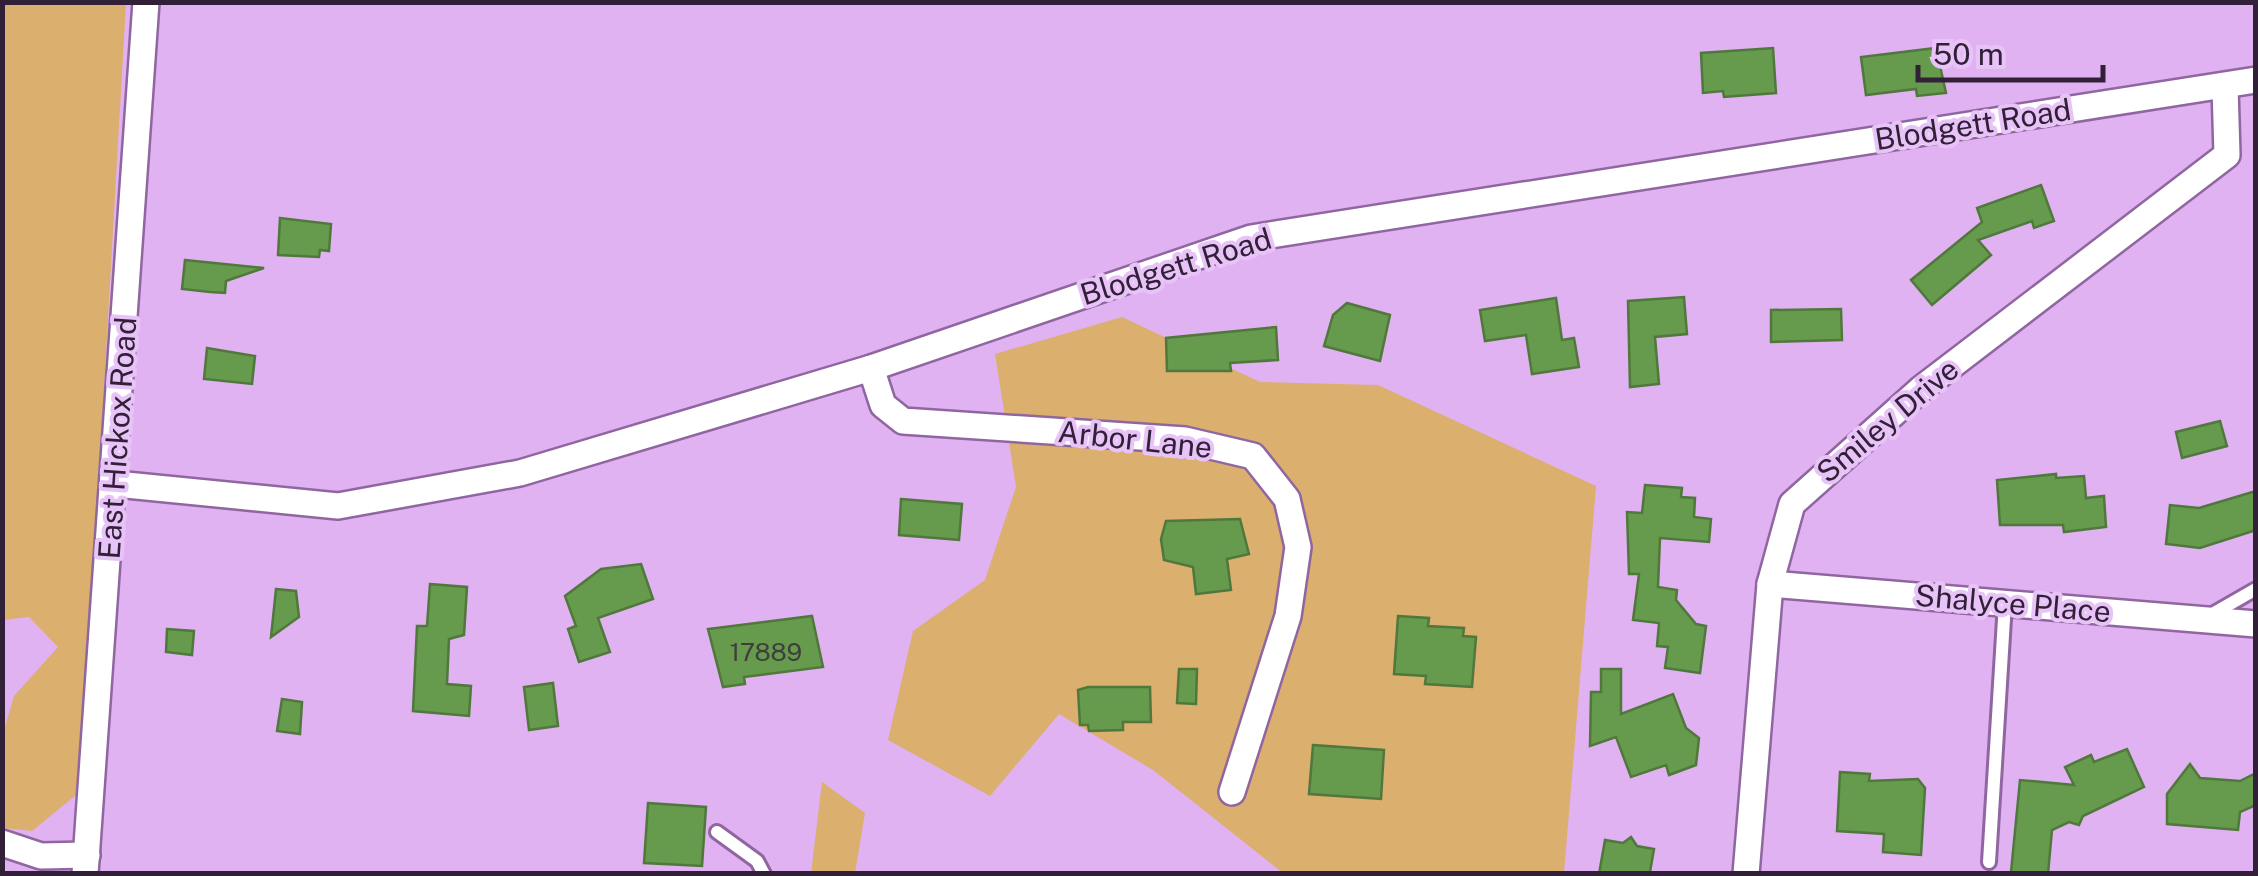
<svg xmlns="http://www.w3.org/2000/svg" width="2258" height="876" font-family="'Public Sans',sans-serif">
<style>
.green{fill:#dbaf6e}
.building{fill:#669a4d;stroke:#50783c;stroke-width:2.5}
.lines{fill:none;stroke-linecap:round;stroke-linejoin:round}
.service-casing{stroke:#9066a0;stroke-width:18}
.minor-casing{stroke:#9066a0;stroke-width:30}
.service{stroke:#fff;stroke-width:12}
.minor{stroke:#fff;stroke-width:25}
.labels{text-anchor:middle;stroke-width:8;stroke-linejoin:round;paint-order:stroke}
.number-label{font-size:25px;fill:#3f3e3d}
.street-label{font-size:30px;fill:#322038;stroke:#e8c3f7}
</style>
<rect width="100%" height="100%" fill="#e0b2f2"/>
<!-- green -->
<g class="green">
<path d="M 2,3 L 126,3 L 81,791 L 32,831 L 3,828 L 3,734 L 14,696 L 58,647 L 29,617 L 3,620 Z"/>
<path d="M 1122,317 L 1260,382 L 1378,385 L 1596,486 L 1564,873 L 1283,873 L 1153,770 L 1059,714 L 990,796 L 888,740 L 913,631 L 985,580 L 1016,487 L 995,354 Z"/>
<path d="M 822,782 L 865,813 L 855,873 L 811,873 Z"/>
</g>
<!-- building -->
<g class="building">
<path d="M 1773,48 L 1776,93 L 1724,97 L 1723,91 L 1703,93 L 1701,53 Z"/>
<path d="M 1936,48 L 1946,93 L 1917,96 L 1916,89 L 1866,95 L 1861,57 Z"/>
<path d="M 2041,185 L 2054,221 L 2034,228 L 2032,221 L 1978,240 L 1991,255 L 1932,305 L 1911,280 L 1982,222 L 1977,208 Z"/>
<path d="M 280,218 L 331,224 L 329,251 L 320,250 L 319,257 L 278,255 Z"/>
<path d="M 185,260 L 264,268 L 226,281 L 225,293 L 210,292 L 182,289 Z"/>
<path d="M 1684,297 L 1687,334 L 1655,337 L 1659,384 L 1630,387 L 1628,301 Z"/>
<path d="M 1556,298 L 1562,340 L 1574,338 L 1579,367 L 1532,374 L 1526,335 L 1485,341 L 1480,310 Z"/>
<path d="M 1347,303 L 1390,315 L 1380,361 L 1324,346 L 1333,315 Z"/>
<path d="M 1841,309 L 1842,340 L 1771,342 L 1771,310 Z"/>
<path d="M 1276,327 L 1278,360 L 1230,363 L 1231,371 L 1167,371 L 1166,338 Z"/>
<path d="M 207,348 L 255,356 L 252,384 L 204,379 Z"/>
<path d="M 2220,421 L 2227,446 L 2182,458 L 2176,432 Z"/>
<path d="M 2056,474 L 2056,478 L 2084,476 L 2086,498 L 2104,496 L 2106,527 L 2064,532 L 2063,525 L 2000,525 L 1997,480 Z"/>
<path d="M 1645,485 L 1682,488 L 1681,497 L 1695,498 L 1694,517 L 1711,519 L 1709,542 L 1660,538 L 1658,587 L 1677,590 L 1676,600 L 1696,624 L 1706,626 L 1700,673 L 1665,668 L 1668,647 L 1657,646 L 1659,623 L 1633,620 L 1639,574 L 1629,574 L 1627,512 L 1642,513 Z"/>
<path d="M 2256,491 L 2256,530 L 2200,548 L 2166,544 L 2170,505 L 2199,508 Z"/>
<path d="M 901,499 L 962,504 L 959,540 L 899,535 Z"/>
<path d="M 1240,519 L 1249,554 L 1227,559 L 1231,590 L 1196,594 L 1193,567 L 1164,560 L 1161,539 L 1166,521 Z"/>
<path d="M 641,564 L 653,599 L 598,618 L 610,652 L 579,662 L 568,629 L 576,626 L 565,596 L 601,569 Z"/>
<path d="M 430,584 L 467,587 L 464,635 L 449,639 L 447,684 L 471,686 L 469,716 L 413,711 L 417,626 L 427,626 Z"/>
<path d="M 276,589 L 296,591 L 299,617 L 271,637 Z"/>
<path d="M 812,616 L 823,667 L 744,677 L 745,684 L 723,687 L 708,629 Z"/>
<path d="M 1398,616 L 1429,618 L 1428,626 L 1464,628 L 1463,636 L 1476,637 L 1472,687 L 1425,684 L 1426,676 L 1394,674 Z"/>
<path d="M 167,629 L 194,631 L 192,655 L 166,652 Z"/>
<path d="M 1179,669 L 1197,669 L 1196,704 L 1177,703 Z"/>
<path d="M 1601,669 L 1621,669 L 1621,714 L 1673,694 L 1686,728 L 1699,738 L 1696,765 L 1669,775 L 1666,765 L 1631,777 L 1616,737 L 1590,746 L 1591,692 L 1601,692 Z"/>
<path d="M 553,683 L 558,726 L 529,730 L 524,687 Z"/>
<path d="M 1088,687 L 1150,687 L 1151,722 L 1123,722 L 1123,730 L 1089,731 L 1088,725 L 1080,725 L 1078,690 Z"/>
<path d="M 282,699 L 302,702 L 300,734 L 277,731 Z"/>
<path d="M 1313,745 L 1384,750 L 1381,799 L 1309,794 Z"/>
<path d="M 2127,749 L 2144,787 L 2083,816 L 2079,825 L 2069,822 L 2052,830 L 2048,874 L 2011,872 L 2020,780 L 2074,785 L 2065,767 L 2091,755 L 2094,762 Z"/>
<path d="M 2190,764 L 2200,778 L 2240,781 L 2256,773 L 2256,805 L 2240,812 L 2238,830 L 2167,824 L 2167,794 Z"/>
<path d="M 1840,772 L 1870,774 L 1869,781 L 1918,779 L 1925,788 L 1921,855 L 1883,852 L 1884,834 L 1837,831 Z"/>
<path d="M 648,803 L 706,807 L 702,866 L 644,863 Z"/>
<path d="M 1631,837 L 1637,846 L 1654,849 L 1650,872 L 1599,874 L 1605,840 L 1623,843 Z"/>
</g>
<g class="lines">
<defs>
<g id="service">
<path d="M 2209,616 L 2256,589"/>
<path d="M 717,832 L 757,861 L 764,874"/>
<path d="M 1989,862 L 2005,603"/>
</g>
<g id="minor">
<path d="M 871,368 L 883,405 L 903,421 L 1185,440 L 1253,456 L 1287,499 L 1298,547 L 1288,616 L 1232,792"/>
<path d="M 116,484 L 338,506 L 520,473 L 871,368 L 1251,238 L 2256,80"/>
<path d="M 1770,584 L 2256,624"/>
<path d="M 2,843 L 41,856 L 87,855"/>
<path d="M 85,874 L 146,2"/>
<path d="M 1746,874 L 1770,584 L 1792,504 L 1921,389 L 2227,155 L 2225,86"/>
</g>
</defs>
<!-- service casing -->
<use href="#service" class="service-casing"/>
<!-- minor casing -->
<use href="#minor" class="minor-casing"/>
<!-- service -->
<use href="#service" class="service"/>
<!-- minor -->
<use href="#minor" class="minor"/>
</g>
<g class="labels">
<!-- number labels -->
<g class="number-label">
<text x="766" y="661">17889</text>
</g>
<!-- street labels -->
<g class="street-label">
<text transform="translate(1973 125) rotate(-9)" y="10">Blodgett Road</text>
<text transform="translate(1176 267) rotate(-17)" y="10">Blodgett Road</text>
<text transform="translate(1888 421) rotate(-40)" y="10">Smiley Drive</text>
<text transform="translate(118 438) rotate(-86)" y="10">East Hickox Road</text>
<text transform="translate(1135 440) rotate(6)" y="10">Arbor Lane</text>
<text transform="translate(2013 604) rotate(5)" y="10">Shalyce Place</text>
</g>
</g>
<!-- border -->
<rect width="2258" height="876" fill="none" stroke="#322038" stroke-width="10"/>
<!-- scale -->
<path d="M1918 65v15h185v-15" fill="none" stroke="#322038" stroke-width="5"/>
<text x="1933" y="65" font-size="30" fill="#322038" stroke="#e8c3f7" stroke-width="8" paint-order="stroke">50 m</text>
</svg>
